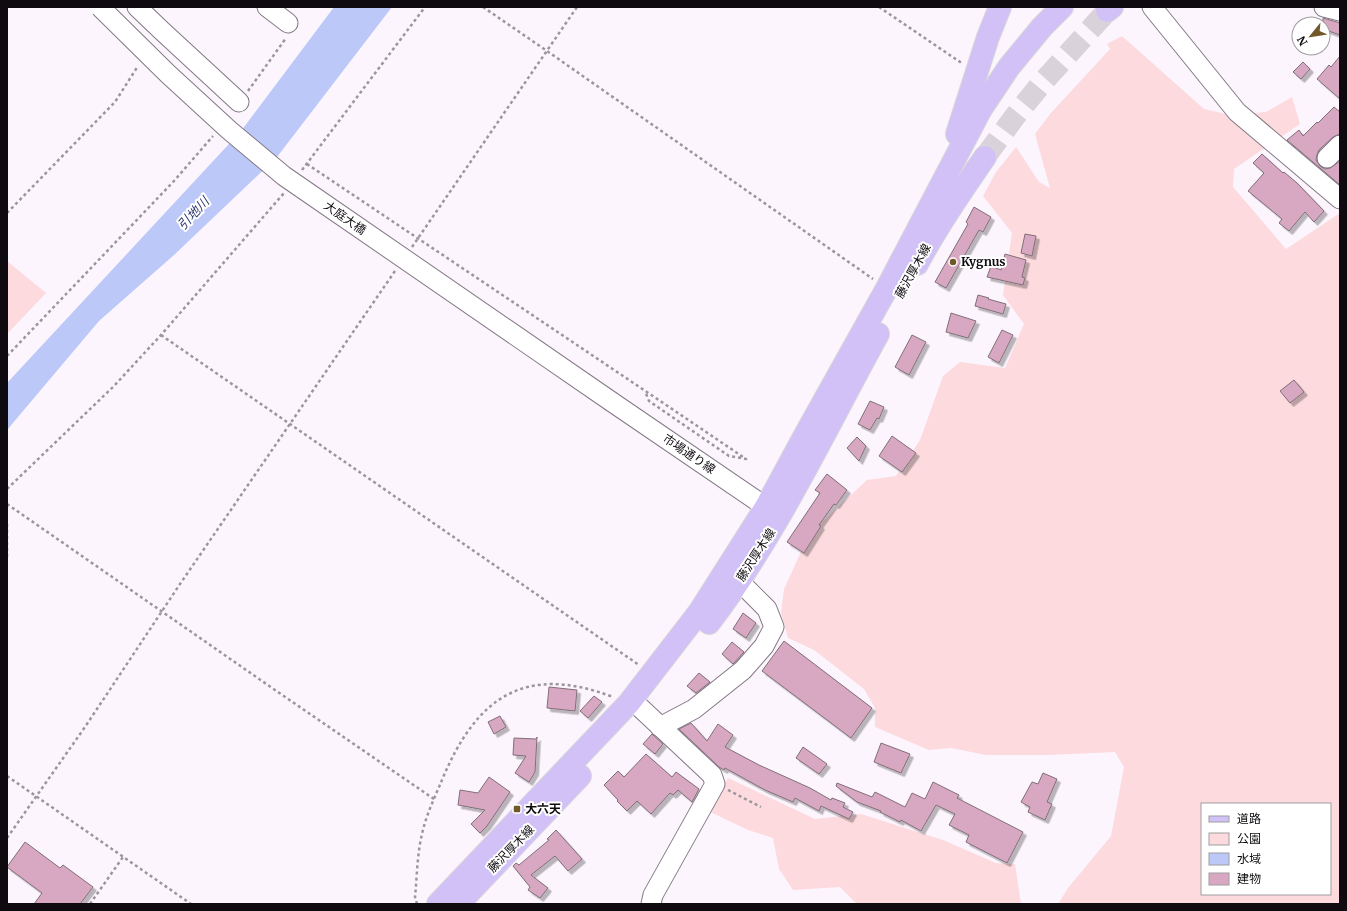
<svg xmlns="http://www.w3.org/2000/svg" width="1347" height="911" font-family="Merriweather,'Noto Sans JP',serif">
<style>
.green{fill:#fcdade;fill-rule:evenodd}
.water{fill:#bcc9f8}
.building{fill:#d8a8c2;stroke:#7f6f77;filter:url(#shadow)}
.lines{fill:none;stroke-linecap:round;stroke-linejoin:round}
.major-tunnel{stroke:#d9d2da;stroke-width:22;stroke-dasharray:22 11;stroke-linecap:butt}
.minor-casing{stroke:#837885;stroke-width:21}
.major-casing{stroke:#d8d8d9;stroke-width:24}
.path{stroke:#9b959c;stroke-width:2.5;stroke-dasharray:3 3;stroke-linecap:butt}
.minor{stroke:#fff;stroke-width:19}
.major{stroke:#d1c1f7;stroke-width:22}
.minor-bridge-casing{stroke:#837885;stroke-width:21;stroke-linecap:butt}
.minor-bridge{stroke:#fff;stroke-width:19}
.poi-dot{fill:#715829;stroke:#fff;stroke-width:1.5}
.labels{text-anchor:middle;stroke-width:4;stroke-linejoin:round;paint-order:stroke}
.street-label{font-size:12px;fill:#0e0a0f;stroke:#fff}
.poi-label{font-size:12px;font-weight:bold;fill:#0e0a0f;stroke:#fff;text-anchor:start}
.water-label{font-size:13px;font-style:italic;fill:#2d376f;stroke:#fff}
</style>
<defs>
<filter id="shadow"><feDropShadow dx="3.5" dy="3.5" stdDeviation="0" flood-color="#0004"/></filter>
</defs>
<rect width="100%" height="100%" fill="#fdf5fe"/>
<!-- green -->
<g class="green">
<path d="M 1122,36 L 1204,109 L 1230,115 L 1266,112 L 1292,97 L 1300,124 L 1234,169 L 1233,187 L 1286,249 L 1340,213 L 1340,904 L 1058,904 L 1068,888 L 1111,836 L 1124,767 L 1115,752 L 1049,755 L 986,755 L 951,748 L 929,750 L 875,727 L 875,708 L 864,689 L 814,650 L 788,638 L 781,613 L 784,589 L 809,534 L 867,480 L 896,476 L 920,440 L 943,376 L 960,362 L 1005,368 L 1024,324 L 1003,295 L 1012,233 L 983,196 L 996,172 L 1016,147 L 1039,182 L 1050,188 L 1035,134 L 1050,114 L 1110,49 L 1107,44 ZM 1202,804 L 1330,804 L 1330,894 L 1202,894 Z"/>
<path d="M 7,261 L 46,293 L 7,334 Z"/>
<path d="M 728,778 L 815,819 L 861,814 L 943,840 L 996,863 L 1015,864 L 1021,904 L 857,904 L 840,887 L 793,890 L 779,869 L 773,838 L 748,830 L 706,810 Z"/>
</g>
<!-- water -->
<path class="water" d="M 334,7 L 392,7 L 277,157 L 174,255 L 99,321 L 7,430 L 7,383 L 241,131 Z"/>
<!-- building -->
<g class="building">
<path d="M 1323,18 L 1340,23 L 1340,35 L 1323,29 Z"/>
<path d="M 1340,56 L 1340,99 L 1317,79 L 1329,65 L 1331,67 Z"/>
<path d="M 1303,62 L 1310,69 L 1301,79 L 1293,72 Z"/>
<path d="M 1334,107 L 1340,112 L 1340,134 L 1333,137 L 1319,150 L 1317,155 L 1316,160 L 1320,166 L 1325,169 L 1330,168 L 1340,161 L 1340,185 L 1287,140 L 1299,130 L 1303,136 L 1317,122 L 1318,123 Z"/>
<path d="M 1262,154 L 1283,173 L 1284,172 L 1297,183 L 1324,211 L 1314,222 L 1305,212 L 1289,231 L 1279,223 L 1282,219 L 1248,191 L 1264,173 L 1253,163 Z"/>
<path d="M 974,207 L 991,217 L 983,232 L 979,230 L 946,288 L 935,282 L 968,224 L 966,222 Z"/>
<path d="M 1025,234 L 1036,236 L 1032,256 L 1021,253 Z"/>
<path d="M 1005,254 L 1026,260 L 1022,277 L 1025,278 L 1023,285 L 987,277 L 991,266 L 1001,270 Z"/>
<path d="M 978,295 L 989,298 L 988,299 L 1006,304 L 1003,314 L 975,306 Z"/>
<path d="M 951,313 L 976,321 L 968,338 L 946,332 Z"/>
<path d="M 1002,330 L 1013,335 L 999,363 L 988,357 Z"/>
<path d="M 912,335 L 926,342 L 909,375 L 895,367 Z"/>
<path d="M 1294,380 L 1304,392 L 1290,403 L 1280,391 Z"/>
<path d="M 870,401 L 884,407 L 879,419 L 877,418 L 870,430 L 858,424 Z"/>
<path d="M 892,436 L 916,453 L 902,472 L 879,456 Z"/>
<path d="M 857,437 L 866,446 L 859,461 L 847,448 Z"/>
<path d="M 827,474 L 847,490 L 836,505 L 834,504 L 819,525 L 821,526 L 804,553 L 787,542 L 820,493 L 815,490 Z"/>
<path d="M 743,613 L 756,623 L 746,638 L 733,629 Z"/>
<path d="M 784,641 L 872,708 L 851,738 L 762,671 Z"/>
<path d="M 732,642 L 744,652 L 733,664 L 722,654 Z"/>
<path d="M 699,673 L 710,682 L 696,693 L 687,686 Z"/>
<path d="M 549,687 L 577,690 L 575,711 L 547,708 Z"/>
<path d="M 594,696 L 602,702 L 588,718 L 580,711 Z"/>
<path d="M 500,716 L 506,727 L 494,734 L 488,722 Z"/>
<path d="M 691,723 L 707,741 L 718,724 L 733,735 L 725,747 L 759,765 L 810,788 L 831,800 L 832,798 L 845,803 L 843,807 L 853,812 L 849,819 L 821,806 L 819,811 L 795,798 L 793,802 L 765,790 L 725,768 L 724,770 L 719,767 L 679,729 Z"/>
<path d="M 652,734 L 663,744 L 655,754 L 643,744 Z"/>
<path d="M 537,737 L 535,772 L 529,782 L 515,773 L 526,756 L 513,755 L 514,738 L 536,739 Z"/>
<path d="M 881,743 L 910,754 L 901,773 L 874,762 Z"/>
<path d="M 803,747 L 827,764 L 819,774 L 796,758 Z"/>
<path d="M 646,754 L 672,777 L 676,772 L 699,789 L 692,802 L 678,790 L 673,795 L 670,793 L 651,814 L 637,801 L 627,811 L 617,801 L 618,800 L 604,785 L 618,771 L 624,777 Z"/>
<path d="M 1043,773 L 1057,779 L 1047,802 L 1052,804 L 1045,820 L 1028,812 L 1030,807 L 1021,802 L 1032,782 L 1038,784 Z"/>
<path d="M 489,777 L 510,792 L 487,826 L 480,833 L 471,824 L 485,810 L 458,805 L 460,790 L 478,793 Z"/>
<path d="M 933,782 L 959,795 L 957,798 L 1023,832 L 1007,863 L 966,842 L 969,835 L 949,825 L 955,814 L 936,805 L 921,831 L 901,820 L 900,822 L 880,812 L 881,811 L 857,802 L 836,786 L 837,783 L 872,797 L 875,792 L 905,807 L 912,793 L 925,799 Z"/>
<path d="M 556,830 L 582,859 L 568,871 L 555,856 L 531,875 L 548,888 L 540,898 L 528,890 L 530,887 L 513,866 L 516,863 L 519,865 L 549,840 L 547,839 Z"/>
<path d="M 25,842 L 60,868 L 63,865 L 93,887 L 80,904 L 34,904 L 42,893 L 7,867 Z"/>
</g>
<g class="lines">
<!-- major-tunnel -->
<path class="major-tunnel" d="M 985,157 L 1016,115 L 1042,83 L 1107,11"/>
<defs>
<g id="minor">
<path d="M 137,7 L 161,30 L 239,102"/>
<path d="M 267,7 L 288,23"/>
<path d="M 1152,7 L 1237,112 L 1340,199"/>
<path d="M 1324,7 L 1340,11"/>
<path d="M 1327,158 L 1340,145"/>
<path d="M 612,402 L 766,507 L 778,513"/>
<path d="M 632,700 L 712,775 L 715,784 L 653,895 L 651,904"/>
<path d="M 660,727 L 694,709 L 743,670 L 764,646 L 774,627 L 767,609 L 739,581"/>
</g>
<g id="major">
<path d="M 1107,11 L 1112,7"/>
<path d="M 957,134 L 988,37 L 1000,7"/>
<path d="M 917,264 C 937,227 961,192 985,157"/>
<path d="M 709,623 C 777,534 824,432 878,334"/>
<path d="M 463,899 L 580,776"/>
<path d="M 438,904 L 629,703 L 700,611 L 766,507 L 805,435 L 887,288 L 981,109 L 1009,67 L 1042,27 L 1062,7"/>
</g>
</defs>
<!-- minor casing -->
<use href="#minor" class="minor-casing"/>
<!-- major casing -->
<use href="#major" class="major-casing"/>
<!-- path -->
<g class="path">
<path d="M 483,7 L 547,51 L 873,279"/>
<path d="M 879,7 L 963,64"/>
<path d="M 248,91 L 286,38"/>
<path d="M 307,164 C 453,262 600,360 746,459 L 729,456 L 649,401 L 645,391"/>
<path d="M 302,170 L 425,7"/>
<path d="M 7,213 L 115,102 L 138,66"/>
<path d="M 412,247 L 577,7"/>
<path d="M 161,335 L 639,665"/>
<path d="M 7,356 L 174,181 L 213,136"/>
<path d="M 7,489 L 114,386 L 161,335 L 284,193"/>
<path d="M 7,504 L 275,690 L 434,799"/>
<path d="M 7,524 L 7,560"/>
<path d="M 7,776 L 191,904"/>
<path d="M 728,790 L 761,807"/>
<path d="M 7,838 L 85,727 L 180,584 L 395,271"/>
<path d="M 90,904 L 123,857"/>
<path d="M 417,904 L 415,897 C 417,877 417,855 422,834 C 426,815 435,797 442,780 C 476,698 524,663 613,697"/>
</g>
<!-- minor -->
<use href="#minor" class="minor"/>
<!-- major -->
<use href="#major" class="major"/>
<defs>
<path id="minor-bridge" d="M 100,7 L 168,74 L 229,130 L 284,176 L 612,402"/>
</defs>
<!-- minor-bridge casing -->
<use href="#minor-bridge" class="minor-bridge-casing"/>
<!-- minor-bridge -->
<use href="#minor-bridge" class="minor-bridge"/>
</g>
<!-- markers -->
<g class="poi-dot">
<circle cx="953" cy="262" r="4"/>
<rect x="513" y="805" width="8" height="8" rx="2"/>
</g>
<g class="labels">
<!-- street labels -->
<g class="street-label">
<text transform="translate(345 218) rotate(35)" y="4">大庭大橋</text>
<text transform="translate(913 271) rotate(-61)" y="4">藤沢厚木線</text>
<text transform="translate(689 454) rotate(34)" y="4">市場通り線</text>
<text transform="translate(756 555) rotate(-57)" y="4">藤沢厚木線</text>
<text transform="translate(511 849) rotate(-46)" y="4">藤沢厚木線</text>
</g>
<!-- poi labels -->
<g class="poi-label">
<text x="961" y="266">Kygnus</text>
<text x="525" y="813">大六天</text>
</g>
<!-- water labels -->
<g class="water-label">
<text transform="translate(193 213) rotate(-47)" y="5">引地川</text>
</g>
</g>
<!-- border -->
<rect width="1347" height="911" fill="none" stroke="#0e0a0f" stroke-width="16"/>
<!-- legend -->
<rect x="1201" y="803" width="130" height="92" fill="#ffffff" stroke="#9f9d9f"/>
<rect x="1209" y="816" width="20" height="6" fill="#d1c1f7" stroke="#9f9d9f"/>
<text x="1237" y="823" font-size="12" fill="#0e0a0f">道路</text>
<rect x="1209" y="833" width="20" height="12" fill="#fcdade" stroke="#9f9d9f"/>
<text x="1237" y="843" font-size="12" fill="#0e0a0f">公園</text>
<rect x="1209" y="853" width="20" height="12" fill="#bcc9f8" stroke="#9f9d9f"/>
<text x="1237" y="863" font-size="12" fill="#0e0a0f">水域</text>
<rect x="1209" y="873" width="20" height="12" fill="#d8a8c2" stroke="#9f9d9f"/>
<text x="1237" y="883" font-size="12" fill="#0e0a0f">建物</text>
<!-- north arrow -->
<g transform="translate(1311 36) rotate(240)"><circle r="19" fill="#ffffff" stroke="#9f9d9f"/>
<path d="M0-3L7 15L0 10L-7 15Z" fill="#715829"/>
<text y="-6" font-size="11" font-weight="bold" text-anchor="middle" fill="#0e0a0f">N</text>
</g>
</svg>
